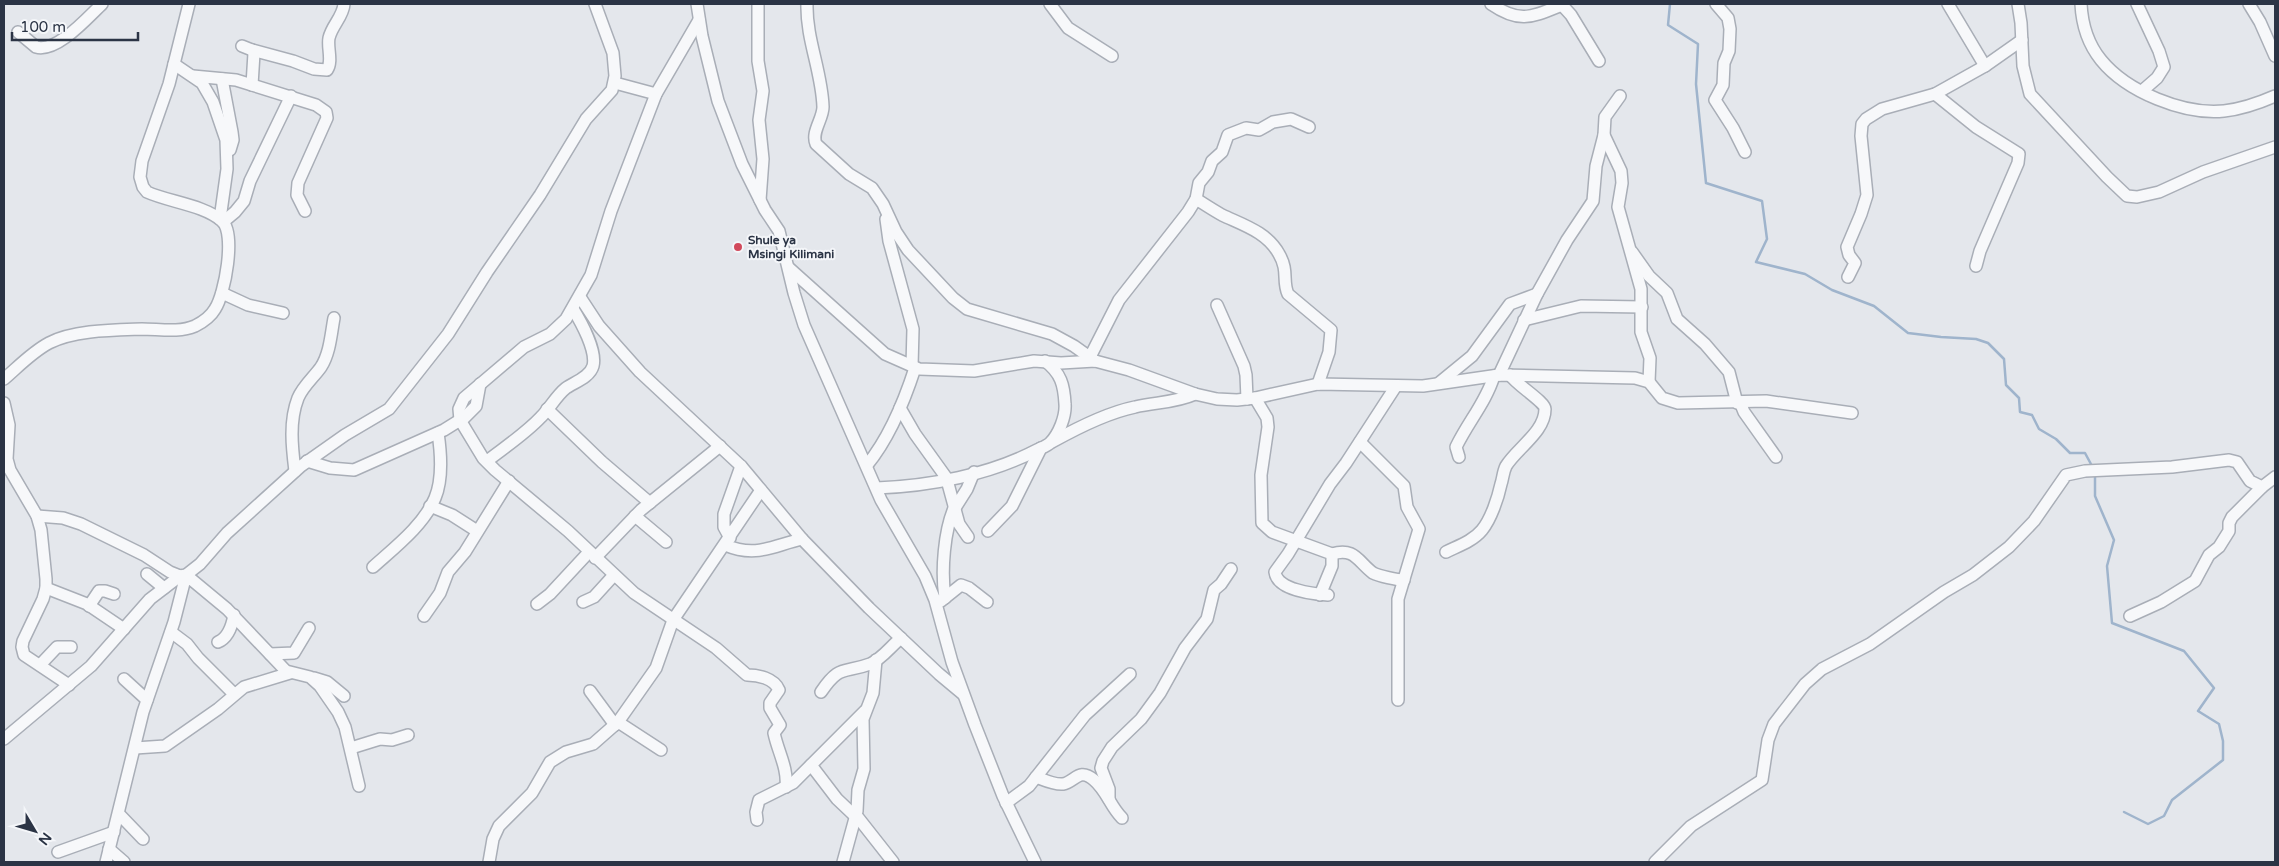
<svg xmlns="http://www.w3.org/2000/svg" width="2279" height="866" font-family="'Varela Round',sans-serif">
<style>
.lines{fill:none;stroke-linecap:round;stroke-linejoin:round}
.stream{stroke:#9fb4cc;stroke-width:2.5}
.minor-casing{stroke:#a9aeb7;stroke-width:14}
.minor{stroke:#f7f8fa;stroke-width:11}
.poi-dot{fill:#d1495b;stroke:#f4f6f9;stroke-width:2}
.labels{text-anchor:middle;stroke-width:4;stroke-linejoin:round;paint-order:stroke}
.poi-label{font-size:12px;font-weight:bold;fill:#2b3445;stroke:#f4f6f9;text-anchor:start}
</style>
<rect width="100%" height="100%" fill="#e4e7ec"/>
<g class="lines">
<!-- stream -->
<g class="stream">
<path d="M 1670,4 L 1668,25 L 1698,44 L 1696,84 L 1706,183 L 1762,201 L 1767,239 L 1756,262 L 1805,274 L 1832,290 L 1874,306 L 1908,333 L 1941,337 L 1976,339 L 1988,343 L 2004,359 L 2006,385 L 2019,398 L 2020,412 L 2032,415 L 2039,429 L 2056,439 L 2070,453 L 2085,453 L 2092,466"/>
<path d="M 2095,473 L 2095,496 L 2114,540 L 2107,566 L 2112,623 L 2184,651 L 2214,688 L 2198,711 L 2219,724 L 2223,741 L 2223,760 L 2172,800 L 2164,816 L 2148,824 L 2124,812"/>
</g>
<defs>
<g id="minor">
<path d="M 697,4 L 702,36 L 718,101 L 742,164 L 765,210 L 779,231 L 794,293 L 804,325 L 881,500 L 925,576 L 935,600 L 952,662 L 975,725 L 1003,796 L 1035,862"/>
<path d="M 758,4 L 758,61 L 763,91 L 759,120 L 763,159 L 760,200"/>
<path d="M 807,4 C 806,39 822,72 823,107 C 823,119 811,132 816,144 L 849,174 L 872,188 L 883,204 L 896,232 L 908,250 L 953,298 L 967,309 L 1052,334 L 1074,346 L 1095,361"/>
<path d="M 1050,4 L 1068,28 L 1112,56"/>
<path d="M 1491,4 C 1520,24 1532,17 1562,5"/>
<path d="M 1561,4 L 1571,15 L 1599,61"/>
<path d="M 1716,4 L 1728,18 L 1730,29 L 1729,51 L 1724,63 L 1723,85 L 1715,100 L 1733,128 L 1745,152"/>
<path d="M 1948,4 L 1985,66"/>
<path d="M 2018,4 L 2021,23 L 2023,66 L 2030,94 L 2107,177 L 2127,196 L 2137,197 L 2159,192 L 2203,172 L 2275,147"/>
<path d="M 2081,4 C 2082,24 2088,44 2101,60 C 2127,92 2184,115 2224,111 C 2242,109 2259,103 2275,96"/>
<path d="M 2137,4 L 2159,51 L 2164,67 L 2157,78 L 2142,91"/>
<path d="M 2249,4 L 2260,22 L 2275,56"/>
<path d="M 699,20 L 656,94 L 611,211 L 591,275 L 566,319 L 550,334 L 524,347 L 464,398 L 459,409 L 460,420 L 483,458 L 495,470 L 568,531 L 634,593 L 716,648 L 747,675 C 758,675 774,678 779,690 L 770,703 L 770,708 L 780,725 L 774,733 C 778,752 788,768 786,787"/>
<path d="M 18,32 L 36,47 C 57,53 88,17 102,4"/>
<path d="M 242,46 L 252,50 L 254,53 L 252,85"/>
<path d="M 252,50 L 293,61 L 314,69 L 327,70 C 333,61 327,48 329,38 C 332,25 343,17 344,4"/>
<path d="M 174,64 L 202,83 L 213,102 L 226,140 L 227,169 L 220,219"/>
<path d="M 193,76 L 236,80 L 316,105 L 326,112 L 327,118 L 298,183 L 297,195 L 305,211"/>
<path d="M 222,79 L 232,132 L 233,140 L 230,150"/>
<path d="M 615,83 L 656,94"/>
<path d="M 1935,94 L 1976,127 L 2019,154 L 2018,163 L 1980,251 L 1976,266"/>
<path d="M 1604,135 L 1621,171 L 1622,183 L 1618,207 L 1641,289 L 1641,332 L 1650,358 L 1649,382"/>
<path d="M 1196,199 C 1204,204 1213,210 1222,215 C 1243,225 1267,232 1279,254 C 1289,271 1282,281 1288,294 L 1331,330 L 1329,352 L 1318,384"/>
<path d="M 886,219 L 889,241 L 913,329 L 912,366"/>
<path d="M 223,222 L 235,212 L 244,201 L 250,181 L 291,96"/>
<path d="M 1632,252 L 1649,276 L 1667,293 L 1677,319 L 1705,344 L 1729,372 L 1737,403"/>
<path d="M 789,268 L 885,354 L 919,369 L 974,371 L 1034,361 L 1061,363 L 1095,361 L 1129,370 L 1195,394 L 1217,399 L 1237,400 L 1255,398 L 1318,384 L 1423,386 L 1499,375 L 1635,378 L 1649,382 L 1662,398 L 1678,403 L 1766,401 L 1852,413"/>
<path d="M 1848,277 L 1855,263 L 1849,255 L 1847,247 L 1861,214 L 1867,195 L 1861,136 L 1862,124 L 1866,119 L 1882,109 L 1935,94 L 1985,66 L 2022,40"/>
<path d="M 222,293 L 248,305 L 283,313"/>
<path d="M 580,297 L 599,326 L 640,372 L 741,466 L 802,539 L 869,608 L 939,674 L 963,694"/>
<path d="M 1217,305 L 1244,366 L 1246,375 L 1247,399"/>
<path d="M 1524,320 L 1581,306 L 1642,307"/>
<path d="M 1090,357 L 1119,300 L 1188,212 L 1196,199 L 1199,183 L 1208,172 L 1212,161 L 1222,152 L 1228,135 L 1246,128 L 1259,130 L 1273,122 L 1291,119 L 1309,127"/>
<path d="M 1499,375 L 1537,294 L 1567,240 L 1593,201 L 1596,166 L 1604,135 L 1605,117 L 1620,96"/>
<path d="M 4,379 C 18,367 32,352 49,343 C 74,330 114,330 142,329 C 159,329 179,333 195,326 C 203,322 211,316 215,309 C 225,294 236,233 222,221 C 204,205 169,202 147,192 L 143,187 L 140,177 L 142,161 L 169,84 L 189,4"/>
<path d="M 1439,383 L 1472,356 L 1510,304 L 1537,294"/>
<path d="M 1255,398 L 1267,418 L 1268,427 L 1261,475 L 1262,523 L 1272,532 L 1332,554 L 1332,566 L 1320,595"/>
<path d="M 1740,402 L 1744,412 L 1776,457"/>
<path d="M 4,403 L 9,425 L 7,459 L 10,470 L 37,516 L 41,530 L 46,579 L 46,588 L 43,599 L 23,641 L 22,647 L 24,655 L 69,685"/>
<path d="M 900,408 L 915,434 L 948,480"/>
<path d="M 547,409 L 602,462 L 650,503"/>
<path d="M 460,422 L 476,406 L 480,384"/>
<path d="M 1052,442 C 1077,428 1106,413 1135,407 C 1156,402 1175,403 1195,394"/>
<path d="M 1360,442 L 1404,486 L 1407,507 L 1419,529 L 1398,599 L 1398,700"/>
<path d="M 1459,457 L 1456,447 C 1468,422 1486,402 1494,376"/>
<path d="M 307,461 L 330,468 L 354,470 L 444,430 L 460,420"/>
<path d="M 487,461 C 505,447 525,434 541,417 C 550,408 556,396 566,388 C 575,382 590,377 593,366 C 597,351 581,322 573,309"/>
<path d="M 867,465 C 890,437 904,402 915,368"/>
<path d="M 295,471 C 292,447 289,421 298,398 C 303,386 314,377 321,367 C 330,353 331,334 334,318"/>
<path d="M 947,480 L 959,524 L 968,537"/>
<path d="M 877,488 C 930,486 989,475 1037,450 C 1041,448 1047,446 1050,443 C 1059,434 1066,416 1065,404 C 1064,385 1061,373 1045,361"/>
<path d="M 430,506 L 452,515 L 477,531"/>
<path d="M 955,508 L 967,489 L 974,472"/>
<path d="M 37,516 L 63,518 L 81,524 L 144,555 L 170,572 L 180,576 L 186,575 L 200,564 L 227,533 L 301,466 L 345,435 L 389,409 L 448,334 L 487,272 L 540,195 L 586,119 L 612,90 L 615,76 L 613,53 L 595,4"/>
<path d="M 635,516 L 666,542"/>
<path d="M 988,531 L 1012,506 L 1041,448"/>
<path d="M 730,538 L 724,527 L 724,514 L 741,466"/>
<path d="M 725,545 C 756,558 772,546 802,539"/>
<path d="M 1446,552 C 1458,546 1473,541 1482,530 C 1491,519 1498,498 1501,484 C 1503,478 1503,472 1506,466 C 1517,448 1545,432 1545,409 C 1545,402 1517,385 1510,375"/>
<path d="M 1332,554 C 1355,547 1358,562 1373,573 C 1379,576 1397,580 1404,580"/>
<path d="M 595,558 L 641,510 L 720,446"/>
<path d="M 373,567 C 394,548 424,525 435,498 C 443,479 441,453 438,433"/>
<path d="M 147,574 L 164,588"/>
<path d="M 46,588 L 87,604 L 124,629"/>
<path d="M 1328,595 C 1314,594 1277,590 1275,572 L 1288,554 L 1330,484 L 1346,463 L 1396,386"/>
<path d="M 945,598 C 941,571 944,530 955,506"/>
<path d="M 941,601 L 961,585 L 969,588 L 987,602"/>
<path d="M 583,602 L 594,597 L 614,575"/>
<path d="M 537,604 L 550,594 L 589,552"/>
<path d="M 89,606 L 99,591 L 105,591 L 114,594"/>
<path d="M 424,616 L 440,593 L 448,572 L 465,552 L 509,481"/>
<path d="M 2130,616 L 2161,602 L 2195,581 L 2209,555 L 2219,547 L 2229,531 L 2229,523 L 2232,517 L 2262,487"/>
<path d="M 171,632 L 187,644 L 198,658 L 234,694"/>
<path d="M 218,642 C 228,638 232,626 234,615"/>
<path d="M 270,654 L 294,653 L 309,628"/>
<path d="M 40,665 L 57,647 L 71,647"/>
<path d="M 314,678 L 327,682 L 344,696"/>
<path d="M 124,679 L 147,700"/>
<path d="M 590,691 L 615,725"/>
<path d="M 821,692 C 840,664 843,674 870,664 C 882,659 891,646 901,638"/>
<path d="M 618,722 L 661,750"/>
<path d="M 4,739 L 91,666 L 150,599 L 180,576"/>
<path d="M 135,748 L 165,746 L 218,709 L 244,687 L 290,673"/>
<path d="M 351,748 L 380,739 L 392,740 L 408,735"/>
<path d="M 811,765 L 837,799 L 856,817"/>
<path d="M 1036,777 C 1044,780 1055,785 1063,784 C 1075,782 1079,767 1094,780 C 1107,791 1110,806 1122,818"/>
<path d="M 1109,799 L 1109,789 L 1101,768 L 1103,761 L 1112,747 L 1141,719 L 1160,693 L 1185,648 L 1207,619 L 1214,590 L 1221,584 L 1231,569"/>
<path d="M 1006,803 L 1029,786 L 1085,715 L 1130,674"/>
<path d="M 119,814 L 143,839"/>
<path d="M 856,815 L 893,862"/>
<path d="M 757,820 L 756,812 L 759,800 L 793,783 L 865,711"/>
<path d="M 109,849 L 124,862"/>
<path d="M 58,852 L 114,832"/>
<path d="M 106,862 L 143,712 L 174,622 L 186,575 L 227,609 L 286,671 L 310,677 L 320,686 L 338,712 L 345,727 L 359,786"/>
<path d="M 489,862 L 493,839 L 499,826 L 532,793 L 550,762 L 566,752 L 593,744 L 618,722 L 656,668 L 673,620 L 761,490"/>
<path d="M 843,862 L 857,811 L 858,790 L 864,769 L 863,719 L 873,693 L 876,660"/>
<path d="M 1655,862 L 1691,826 L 1762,780 L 1768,740 L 1774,724 L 1805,684 L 1822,669 L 1870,644 L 1944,592 L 1973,575 L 2009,547 L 2034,521 L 2066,475 L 2085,471 L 2172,467 L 2229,460 L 2237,462 L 2250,481 L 2262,487 L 2275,477"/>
</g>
</defs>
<!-- minor casing -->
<use href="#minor" class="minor-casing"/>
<!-- minor -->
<use href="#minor" class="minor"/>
</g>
<!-- markers -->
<circle class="poi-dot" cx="738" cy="247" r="5"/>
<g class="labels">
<!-- poi labels -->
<g class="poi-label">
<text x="748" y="244">Shule ya<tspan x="748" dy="14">Msingi Kilimani</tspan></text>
</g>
</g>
<!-- border -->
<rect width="2279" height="866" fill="none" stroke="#2b3445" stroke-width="10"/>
<!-- north arrow -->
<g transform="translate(35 831) rotate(128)" stroke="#f4f6f9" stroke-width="4" paint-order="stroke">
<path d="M0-4L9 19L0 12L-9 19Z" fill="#2b3445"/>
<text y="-8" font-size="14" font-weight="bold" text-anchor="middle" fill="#2b3445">N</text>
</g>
<!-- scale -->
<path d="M12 32v8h126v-8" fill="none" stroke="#2b3445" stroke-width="2.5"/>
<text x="20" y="32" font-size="15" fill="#2b3445" stroke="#f4f6f9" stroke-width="4" paint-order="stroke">100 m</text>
</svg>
